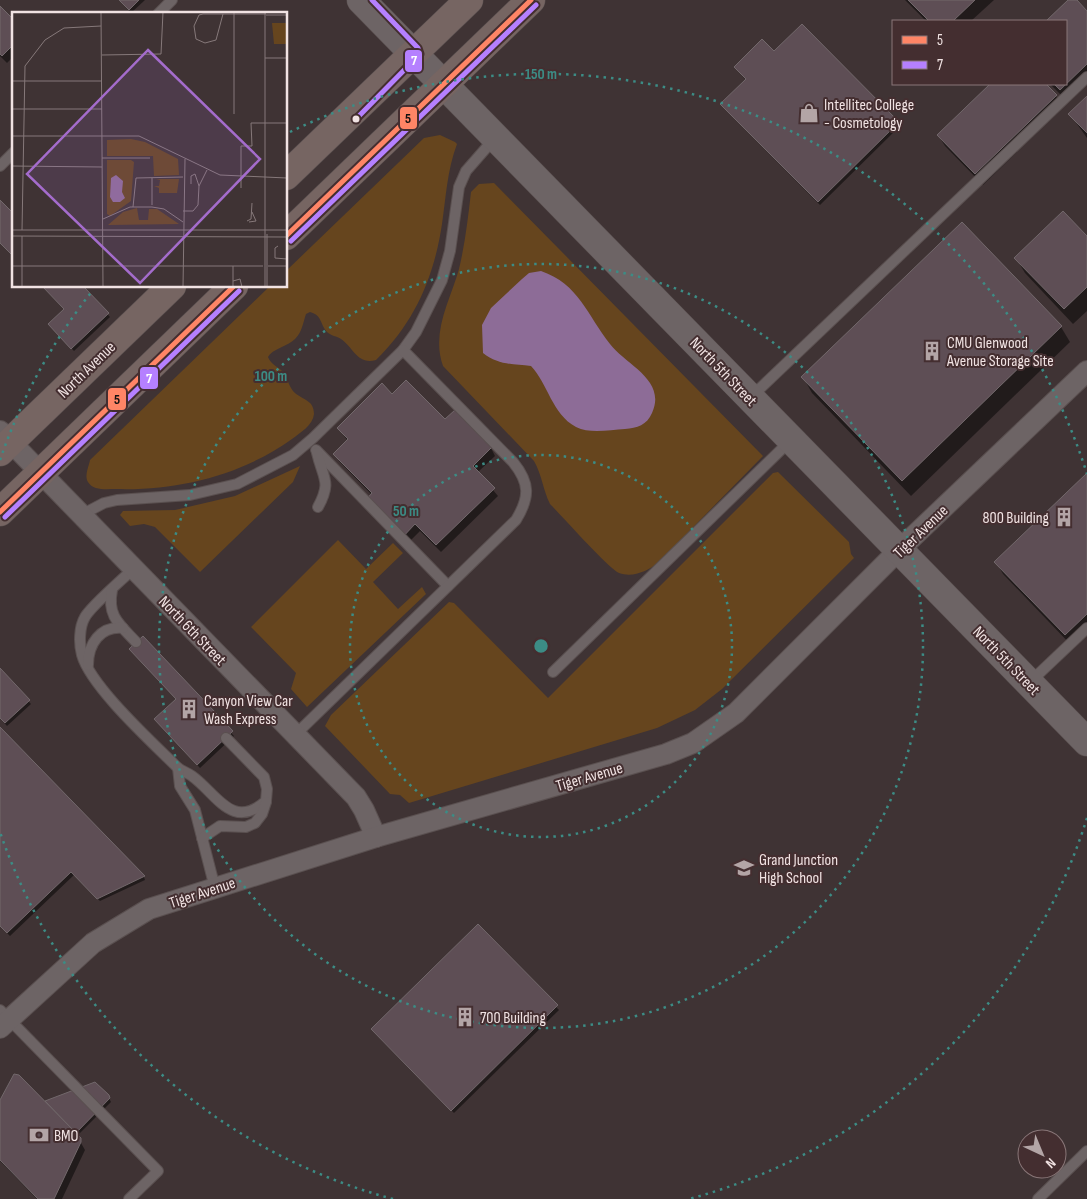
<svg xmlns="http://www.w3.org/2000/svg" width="1087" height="1199" font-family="'Sofia Sans Condensed',sans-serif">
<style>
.green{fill:#66451e}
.water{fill:#8d6c97}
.shadow{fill:#0007}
.building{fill:#5e4e55;stroke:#72686b}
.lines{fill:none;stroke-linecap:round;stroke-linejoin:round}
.lane-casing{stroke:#5a5050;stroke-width:12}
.street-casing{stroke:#5a5050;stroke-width:22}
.secondary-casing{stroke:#5a5050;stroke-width:29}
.primary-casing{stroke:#5a5050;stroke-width:29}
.lane{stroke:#6d6465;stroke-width:10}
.street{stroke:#6d6465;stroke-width:20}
.secondary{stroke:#6d6465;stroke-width:28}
.primary{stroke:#766562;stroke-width:28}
.bus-1-casing{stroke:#442e30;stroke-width:9}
.bus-2-casing{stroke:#442e30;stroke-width:9}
.bus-1{stroke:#ff8566;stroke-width:5}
.bus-2{stroke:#b580ff;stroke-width:5}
.ring{fill:none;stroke:#3c8c85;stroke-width:2.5;stroke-dasharray:2.5 5}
.bus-dot{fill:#f1e3e3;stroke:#442e30;stroke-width:2}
.labels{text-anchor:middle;stroke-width:4;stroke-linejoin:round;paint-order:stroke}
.poi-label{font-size:16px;fill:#f1e3e3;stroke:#442e30;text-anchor:start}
.street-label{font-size:16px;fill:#f1e3e3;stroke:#442e30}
.inset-road{fill:none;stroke:#86797a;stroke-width:1}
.view{fill:#a46ccc;fill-opacity:0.15;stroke:#a46ccc;stroke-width:2.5}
.inset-edge{fill:none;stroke:#f1e3e3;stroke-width:2.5}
.centre{fill:#3c8c85;stroke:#442e30;stroke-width:2.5}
.ring-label{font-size:15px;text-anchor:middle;font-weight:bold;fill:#3c8c85;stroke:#442e30;stroke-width:4;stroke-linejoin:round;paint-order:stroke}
.line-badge{stroke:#442e30;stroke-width:2}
.badge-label{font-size:14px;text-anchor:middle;font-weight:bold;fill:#fff}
.pale-badge-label{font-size:14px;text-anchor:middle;font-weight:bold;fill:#111}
</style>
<rect width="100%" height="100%" fill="#3f3334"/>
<!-- green -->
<g class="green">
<path d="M 440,135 L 455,142 L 457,144 C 447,171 446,197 442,224 C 434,277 415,322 376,360 C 357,365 354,348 341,339 C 337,336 331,336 327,332 C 320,324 322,315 310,312 L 306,314 C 303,323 302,332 295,339 C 288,346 272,349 268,357 C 271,365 279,367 284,373 C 288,379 289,388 295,393 C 303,400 314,400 314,414 C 313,425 300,433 292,439 C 242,475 177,491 116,489 C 107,489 93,491 88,482 C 84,476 89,466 90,460 L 270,286 L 286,286 L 286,271 L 424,138 Z"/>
<path d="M 494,183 L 763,456 L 658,563 C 647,571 633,578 619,573 C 608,568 562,516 550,504 C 543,490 542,475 534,461 L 443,366 C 431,332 450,301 459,269 C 465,244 468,218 471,192 L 479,184 Z"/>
<path d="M 300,466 L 293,482 L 200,572 L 155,527 L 144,524 L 130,526 L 120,515 L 123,511 L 175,510 L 235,496 Z"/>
<path d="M 778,472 L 849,542 L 851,554 L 854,558 L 722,689 L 695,710 L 657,728 L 409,803 L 400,795 L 390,794 L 325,726 L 331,715 L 449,602 L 454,603 L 548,698 L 773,473 Z"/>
<path d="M 338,540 L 366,569 L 393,543 L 403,553 L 373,582 L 398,609 L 422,587 L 426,594 L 307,707 L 291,689 L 296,673 L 251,627 Z"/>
</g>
<!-- water -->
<path class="water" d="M 541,271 C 579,284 587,315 610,344 C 626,365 667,380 652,413 C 647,425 637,428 625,429 C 609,430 590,434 576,427 C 552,414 548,384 531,366 C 513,364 498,365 483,353 L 482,325 L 491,308 L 522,279 L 529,273 Z"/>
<!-- shadow -->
<g class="shadow">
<path d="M 119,0 L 145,0 L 131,13 Z"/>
<path d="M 905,0 L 994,0 L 971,21 L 926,21 Z"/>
<path d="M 1069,0 L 1075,0 L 1087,13 L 1087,82 L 1067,101 L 1050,84 L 1066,84 L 1066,21 L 1048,21 Z"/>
<path d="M 0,8 L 14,22 L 14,56 L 7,63 L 0,56 Z"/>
<path d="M 774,53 L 898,123 L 900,126 L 820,205 L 724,108 L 746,80 L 737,70 Z"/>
<path d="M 992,84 L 1045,84 L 1056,96 L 1063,107 L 983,185 L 945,146 L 938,135 Z"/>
<path d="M 1087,97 L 1087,138 L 1070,114 Z"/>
<path d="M 962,224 L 1061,327 L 1070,342 L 911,496 L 812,393 L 803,377 Z"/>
<path d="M 1087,238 L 1087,311 L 1073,324 L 1025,273 L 1016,258 Z"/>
<path d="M 42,286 L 81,286 L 110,317 L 74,351 L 49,324 L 65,309 Z"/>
<path d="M 392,395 L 445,421 L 455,412 L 491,448 L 495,456 L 478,472 L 498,496 L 441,552 L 420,531 L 405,546 L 372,495 L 339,461 L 335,454 L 348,441 L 338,428 Z"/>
<path d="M 1087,475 L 1087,632 L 1072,646 L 1003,574 L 996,562 Z"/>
<path d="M 143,638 L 234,736 L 200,768 L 156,720 L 177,700 Z"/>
<path d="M 0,670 L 31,704 L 7,726 L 0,718 Z"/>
<path d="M 0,729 L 144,877 L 145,880 L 100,901 L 74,875 L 10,936 L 0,926 Z"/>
<path d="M 478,926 L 559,1010 L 454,1113 L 375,1033 Z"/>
<path d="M 108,1096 L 111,1102 L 77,1136 L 85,1150 L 62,1199 L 37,1199 L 0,1161 L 0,1103 L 51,1109 L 47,1102 Z"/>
</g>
<!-- building -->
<g class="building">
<path d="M 119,0 L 139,0 L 129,10 Z"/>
<path d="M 908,0 L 975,0 L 953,21 L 929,21 Z"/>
<path d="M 1068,0 L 1077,0 L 1087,11 L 1087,64 L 1060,90 L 1054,84 L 1066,84 L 1066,21 L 1046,21 Z"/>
<path d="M 0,6 L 14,20 L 14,44 L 2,56 L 0,54 Z"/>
<path d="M 802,24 L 899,122 L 818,202 L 720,104 L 746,79 L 734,67 L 762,39 L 774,51 Z"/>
<path d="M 990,84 L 1046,84 L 1057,95 L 975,174 L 937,135 Z"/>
<path d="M 1087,96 L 1087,133 L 1068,114 Z"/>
<path d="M 0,200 L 14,214 L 14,257 L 0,243 Z"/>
<path d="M 1063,211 L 1087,236 L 1087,287 L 1064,309 L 1014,258 Z"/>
<path d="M 962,222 L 1062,326 L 902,481 L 801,377 Z"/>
<path d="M 42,286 L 83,286 L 109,313 L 71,349 L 48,324 L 64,309 Z"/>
<path d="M 406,380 L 445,419 L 455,410 L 492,447 L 473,466 L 495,488 L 436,545 L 415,524 L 400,540 L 363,503 L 372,493 L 333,454 L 348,439 L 337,428 L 382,383 L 392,394 Z"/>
<path d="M 1087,473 L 1087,614 L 1065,635 L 994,562 Z"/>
<path d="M 143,636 L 233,731 L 197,765 L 154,719 L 176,699 L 129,649 Z"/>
<path d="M 0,668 L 30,700 L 5,723 L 0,718 Z"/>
<path d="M 0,727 L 107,837 L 145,876 L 97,899 L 71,872 L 7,933 L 0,926 Z"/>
<path d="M 478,924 L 558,1005 L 451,1111 L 371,1029 Z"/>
<path d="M 14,1074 L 19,1075 L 81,1138 L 81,1142 L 54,1199 L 38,1199 L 0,1160 L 0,1100 Z"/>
<path d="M 95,1082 L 109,1095 L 110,1098 L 76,1133 L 45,1101 Z"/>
</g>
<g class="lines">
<defs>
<g id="lane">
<path d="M 158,14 L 172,0"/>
<path d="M 0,166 L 14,152"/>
<path d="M 751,397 L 1087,77"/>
<path d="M 316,450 L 448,586"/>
<path d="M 317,453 C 323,479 332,481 318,507"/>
<path d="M 81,515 L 104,503 L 117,500 L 190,495 L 237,484 L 293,455 L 313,438 L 403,350 L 416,332 L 442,280 L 450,251 L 459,187 L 466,171 L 494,139"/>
<path d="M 133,569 C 123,579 91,606 85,617 C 79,627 79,644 82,655 C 91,687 153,743 178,768 C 182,771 188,773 192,776 C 217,794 232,831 266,801 L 267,789 L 264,777 L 226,738"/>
<path d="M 112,590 C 107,616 119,624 136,642"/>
<path d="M 88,665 C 88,644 100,626 123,628"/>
<path d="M 553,672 L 791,440"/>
<path d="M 1030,682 L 1087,628"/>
<path d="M 295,735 L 516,520 C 530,497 530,483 513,462 L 403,350"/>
<path d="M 178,768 L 180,786 L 195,810 L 215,888"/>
<path d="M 202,838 L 220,826 L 246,827 L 255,823 L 262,814 L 266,802"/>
<path d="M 0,1010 L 158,1171 L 129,1199"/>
<path d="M 1038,1199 L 1087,1151"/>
</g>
<g id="street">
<path d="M 0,431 L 356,797 L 364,810 L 376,837"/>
<path d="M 0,1028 L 93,943 L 149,909 L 376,837 L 666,754 L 693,743 L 736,713 L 899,550 L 1087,371"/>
</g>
<path id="secondary" d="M 361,0 L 1087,742"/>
<g id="primary">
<path d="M 286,176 L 469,0"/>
<path d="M 286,236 L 531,0"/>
<path d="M 0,452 L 172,286"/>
<path d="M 0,512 L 234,286"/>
</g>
</defs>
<!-- lane casing -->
<use href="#lane" class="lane-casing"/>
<!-- street casing -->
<use href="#street" class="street-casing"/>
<!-- secondary casing -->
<use href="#secondary" class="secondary-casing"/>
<!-- primary casing -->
<use href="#primary" class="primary-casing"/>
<!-- lane -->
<use href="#lane" class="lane"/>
<!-- street -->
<use href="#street" class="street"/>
<!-- secondary -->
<use href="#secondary" class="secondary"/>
<!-- primary -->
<use href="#primary" class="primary"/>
<defs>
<g id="bus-1">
<path d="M 286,236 L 531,0"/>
<path d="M 0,512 L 234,286"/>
</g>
<g id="bus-2">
<path d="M 356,119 L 420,54 L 418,48 L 372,0"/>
<path d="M 291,241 L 536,5"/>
<path d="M 5,517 L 239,291"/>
</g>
</defs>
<!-- bus-1 casing -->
<use href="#bus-1" class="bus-1-casing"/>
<!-- bus-2 casing -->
<use href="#bus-2" class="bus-2-casing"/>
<!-- bus-1 -->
<use href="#bus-1" class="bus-1"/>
<!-- bus-2 -->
<use href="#bus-2" class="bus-2"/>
</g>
<!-- distance rings -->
<g class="ring">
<circle cx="541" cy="646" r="191"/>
<circle cx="541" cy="646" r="382"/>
<path d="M1087 818A572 572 0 0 1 689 1199M393 1199A572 572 0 0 1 0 832M0 460A572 572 0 0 1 93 290M290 132A572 572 0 0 1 1087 474"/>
</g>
<!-- icons -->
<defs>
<symbol id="shop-bare" viewBox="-9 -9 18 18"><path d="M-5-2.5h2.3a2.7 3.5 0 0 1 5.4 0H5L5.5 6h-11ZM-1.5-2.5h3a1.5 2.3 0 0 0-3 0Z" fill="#b3a5a6" stroke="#442e30" stroke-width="2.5" paint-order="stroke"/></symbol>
<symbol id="building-bare" viewBox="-9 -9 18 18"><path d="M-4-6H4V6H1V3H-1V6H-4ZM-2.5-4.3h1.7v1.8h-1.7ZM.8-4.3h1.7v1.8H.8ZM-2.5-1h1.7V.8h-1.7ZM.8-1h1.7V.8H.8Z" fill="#b3a5a6" stroke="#442e30" stroke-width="2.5" paint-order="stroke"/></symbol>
<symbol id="school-bare" viewBox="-9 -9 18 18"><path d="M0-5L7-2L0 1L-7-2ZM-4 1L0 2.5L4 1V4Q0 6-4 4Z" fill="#b3a5a6" stroke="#442e30" stroke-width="2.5" paint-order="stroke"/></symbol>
<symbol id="bank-bare" viewBox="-9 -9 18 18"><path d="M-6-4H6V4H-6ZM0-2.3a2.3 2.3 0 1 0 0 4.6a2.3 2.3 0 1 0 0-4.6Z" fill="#b3a5a6" stroke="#442e30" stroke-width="2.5" paint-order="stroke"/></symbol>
</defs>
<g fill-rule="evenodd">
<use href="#shop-bare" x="795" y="99" width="28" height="28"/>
<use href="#building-bare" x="918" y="337" width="28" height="28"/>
<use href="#building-bare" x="1050" y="503" width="28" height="28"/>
<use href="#building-bare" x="175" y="695" width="28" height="28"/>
<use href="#school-bare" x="730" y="854" width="28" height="28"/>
<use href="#building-bare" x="451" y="1003" width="28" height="28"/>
<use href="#bank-bare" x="25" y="1121" width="28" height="28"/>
</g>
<!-- markers -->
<circle class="bus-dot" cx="356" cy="119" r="4.5"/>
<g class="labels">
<!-- poi labels -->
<g class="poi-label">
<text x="824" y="110">Intellitec College<tspan x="824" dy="18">- Cosmetology</tspan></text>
<text x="947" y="348">CMU Glenwood<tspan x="947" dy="18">Avenue Storage Site</tspan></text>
<text x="1049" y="523" text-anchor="end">800 Building</text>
<text x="204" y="706">Canyon View Car<tspan x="204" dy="18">Wash Express</tspan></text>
<text x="759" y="865">Grand Junction<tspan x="759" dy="18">High School</tspan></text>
<text x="480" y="1023">700 Building</text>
<text x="54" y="1141">BMO</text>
</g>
<!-- street labels -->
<g class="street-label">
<text transform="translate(86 369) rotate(-44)" y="6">North Avenue</text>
<text transform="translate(724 371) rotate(46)" y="6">North 5th Street</text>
<text transform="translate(920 531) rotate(-44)" y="6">Tiger Avenue</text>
<text transform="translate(193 630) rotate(46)" y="6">North 6th Street</text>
<text transform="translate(1007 660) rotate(46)" y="6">North 5th Street</text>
<text transform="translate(589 776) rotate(-16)" y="6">Tiger Avenue</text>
<text transform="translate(202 892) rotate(-18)" y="6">Tiger Avenue</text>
</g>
</g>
<!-- overview -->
<g transform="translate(12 12)">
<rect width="275" height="275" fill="#3f3334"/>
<path d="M 260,11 L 275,11 L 275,32 L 262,32 ZM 119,127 L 133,130 L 166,147 L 167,163 L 142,164 L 141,144 L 95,144 L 95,128 ZM 95,148 L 119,148 L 122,150 L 119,189 L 98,204 L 95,202 ZM 144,167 L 167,167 L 165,181 L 147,181 L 147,176 L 142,174 L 147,174 L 148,168 ZM 125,196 L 127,208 L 136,208 L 137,197 L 145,197 L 167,212 L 96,213 L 111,200 Z" fill="#66451e"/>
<path d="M 104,163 L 111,169 L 110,180 L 113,186 L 108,190 L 101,190 L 98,185 L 99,166 Z" fill="#8d6c97"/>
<path class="inset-road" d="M 89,0 L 91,275M 211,2 L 204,28 L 193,31 L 184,27 L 182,14 L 187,3 L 191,2 L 254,2M 254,3 L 275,3M 90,43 L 149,42 L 151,0M 253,46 L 275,46M 0,69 L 90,69M 0,97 L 90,97M 222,102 L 222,0M 0,124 L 127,124 L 208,163 L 275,166M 90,146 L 138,146M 0,154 L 90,155M 140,166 L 140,193M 187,174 L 195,158M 229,176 L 229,134 L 240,134 L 239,111 L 275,111M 121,195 L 124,166 L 171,165M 171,199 L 181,199 L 186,193 L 187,174 L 183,162 L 179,164 L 179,172M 91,207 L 118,195 L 140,195 L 152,197 L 171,210M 235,209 L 239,207 L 240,191M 237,210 L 244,209 L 240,200M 0,218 L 275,218M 10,218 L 13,54 L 33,28 L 52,16 L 89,14M 0,224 L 275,225M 266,234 L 263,236 L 263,246 L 275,247M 0,254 L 251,254M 256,254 L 275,254M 221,269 L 228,267 L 230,275M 10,275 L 10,224M 171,275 L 173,147M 221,275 L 221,254M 253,275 L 253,0M 255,275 L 255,222"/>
<path class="view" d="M 136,38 L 248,147 L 128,271 L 15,162 Z"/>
<rect width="275" height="275" class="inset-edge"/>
</g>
<circle cx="541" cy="646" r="8" class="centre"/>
<g class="ring-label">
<text x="541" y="79">150 m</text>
<text x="271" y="381">100 m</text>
<text x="406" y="516">50 m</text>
</g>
<g class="line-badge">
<rect x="404" y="49" width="19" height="24" rx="5" fill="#b580ff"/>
<rect x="399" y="106" width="19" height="24" rx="5" fill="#ff8566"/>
<rect x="139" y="366" width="20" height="24" rx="5" fill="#b580ff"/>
<rect x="107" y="387" width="20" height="24" rx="5" fill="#ff8566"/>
</g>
<g class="badge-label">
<text x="414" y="65">7</text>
<text x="149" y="383">7</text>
</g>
<g class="pale-badge-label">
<text x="408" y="123">5</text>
<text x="117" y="404">5</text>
</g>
<!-- legend -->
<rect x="892" y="20" width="175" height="65" fill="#442e30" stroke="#897678"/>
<rect x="902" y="36" width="25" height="8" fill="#ff8566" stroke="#897678"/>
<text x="937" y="45" font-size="15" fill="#f1e3e3">5</text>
<rect x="902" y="61" width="25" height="8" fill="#b580ff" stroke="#897678"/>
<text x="937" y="70" font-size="15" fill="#f1e3e3">7</text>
<!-- north arrow -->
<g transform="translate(1042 1154) rotate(136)"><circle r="24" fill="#442e30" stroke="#897678"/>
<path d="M0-4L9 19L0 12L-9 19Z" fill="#b3a5a6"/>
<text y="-8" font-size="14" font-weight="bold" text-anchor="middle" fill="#f1e3e3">N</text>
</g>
</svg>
